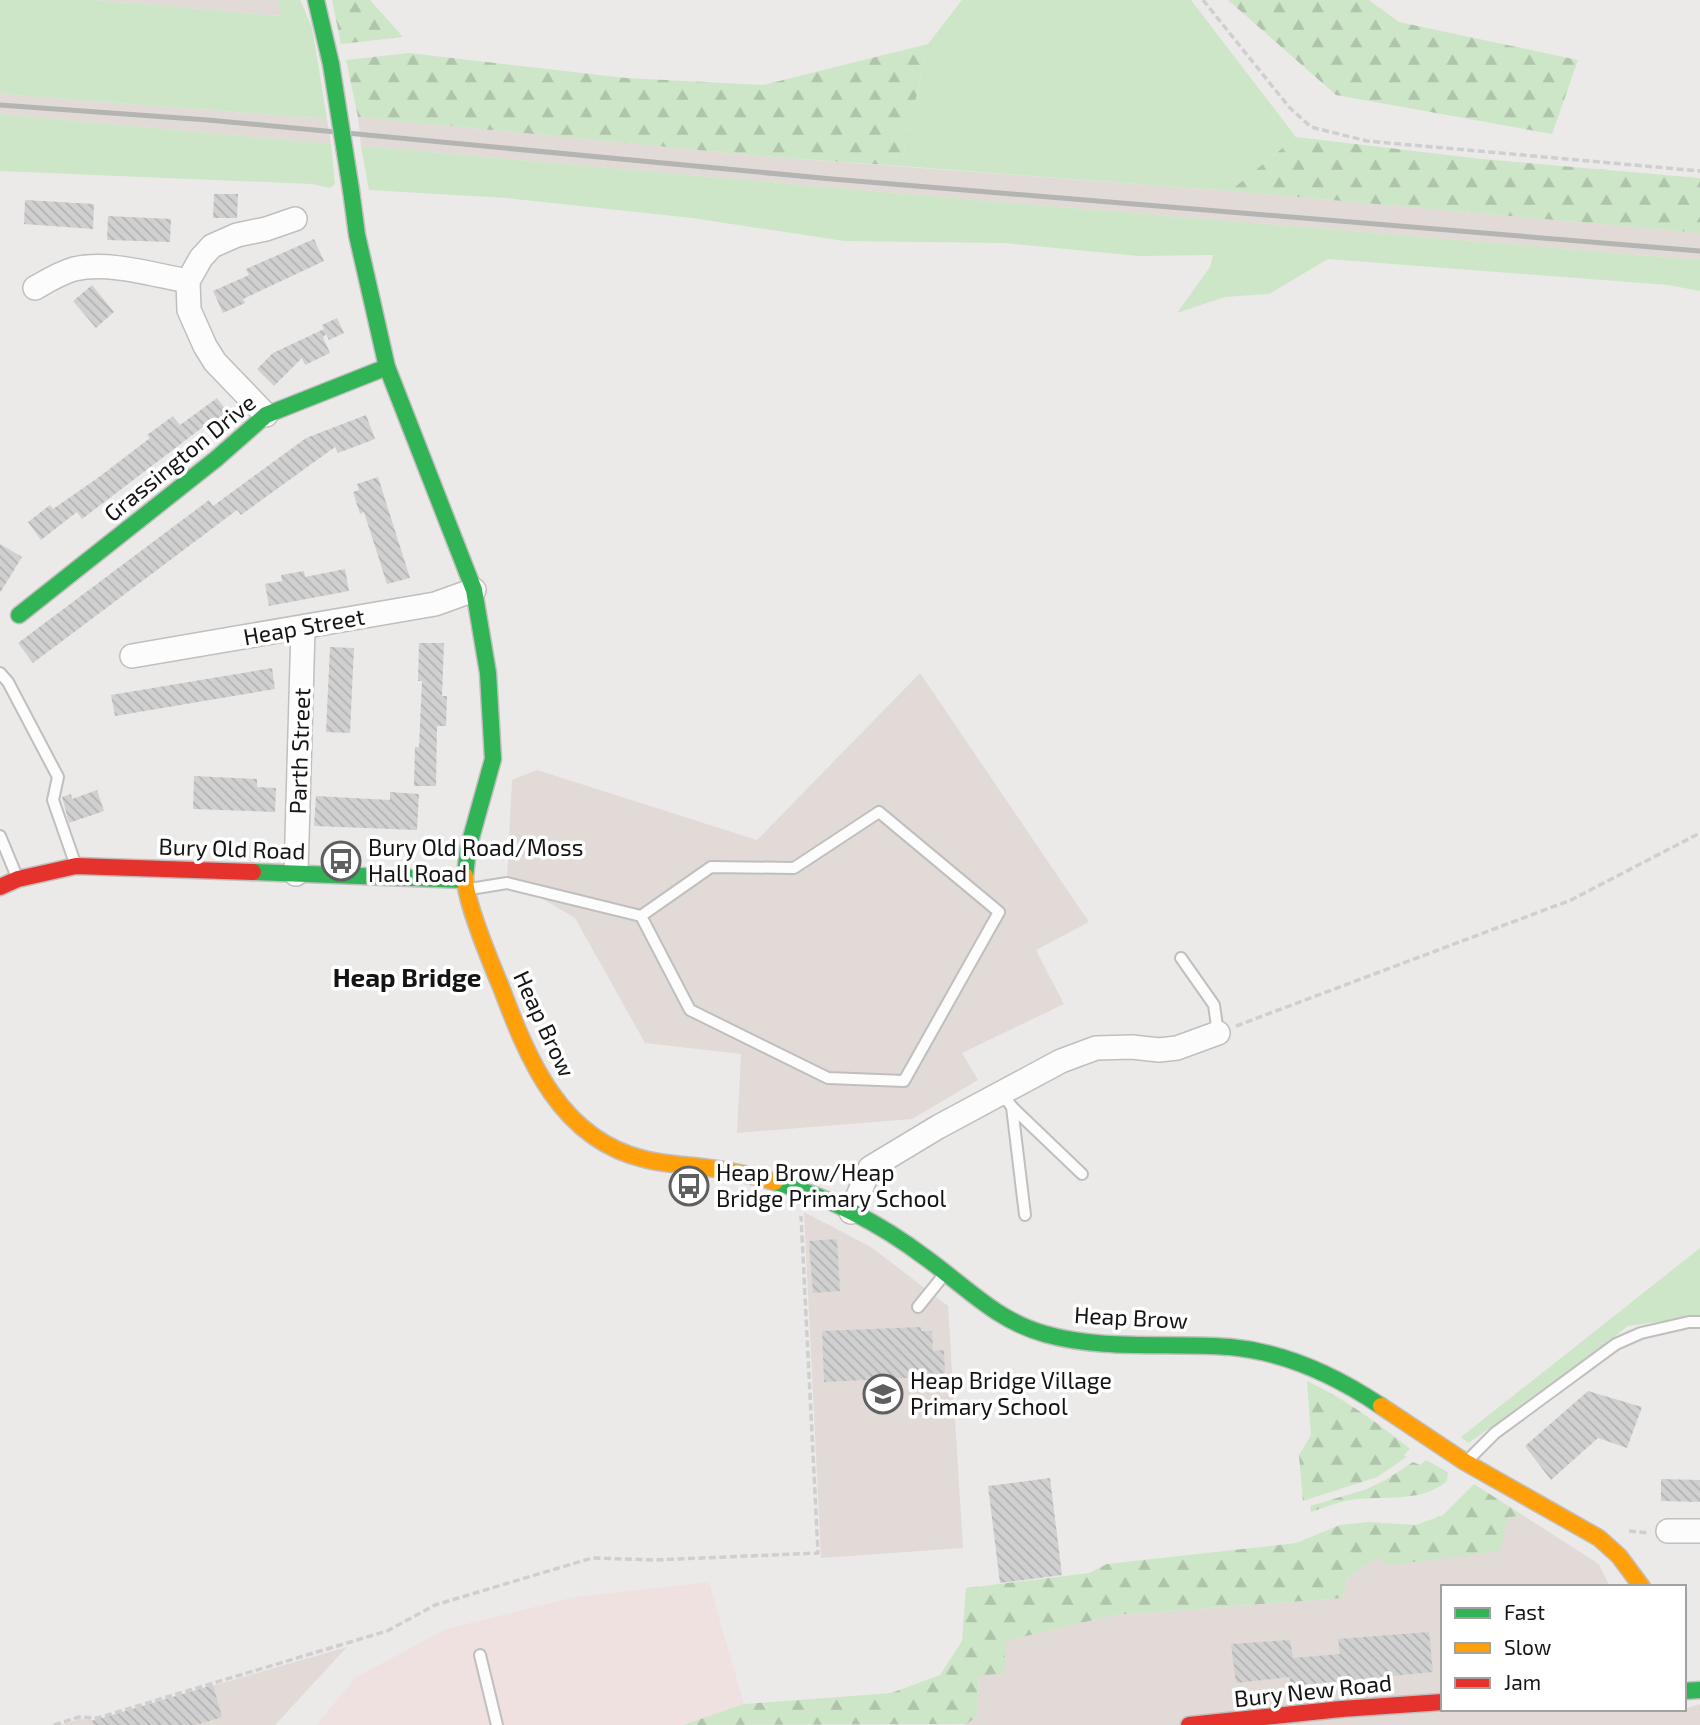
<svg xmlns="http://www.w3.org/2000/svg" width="1700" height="1725" font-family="'Exo 2',sans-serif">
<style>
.commercial{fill:#f0e1e1}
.built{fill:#e1dad7}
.grass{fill:#cde6c7}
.forest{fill:url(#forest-firs)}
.building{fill:url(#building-back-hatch)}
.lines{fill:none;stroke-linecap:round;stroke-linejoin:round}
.lane-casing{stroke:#c0bfbe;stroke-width:14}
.street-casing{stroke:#c0bfbe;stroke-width:26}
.fast-casing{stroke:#c0bfbe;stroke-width:19}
.slow-casing{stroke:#c0bfbe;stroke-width:19}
.jam-casing{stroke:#c0bfbe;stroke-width:19}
.path{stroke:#cfcfcf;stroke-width:3.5;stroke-dasharray:7 3.5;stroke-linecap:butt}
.lane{stroke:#fcfcfc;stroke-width:10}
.street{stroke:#fcfcfc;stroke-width:23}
.fast{stroke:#30b455;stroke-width:16}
.slow{stroke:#ff9f0a;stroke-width:16}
.jam{stroke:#e5322d;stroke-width:16}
.rail{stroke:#b4b4b3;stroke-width:5}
.fast-bridge-casing{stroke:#c0bfbe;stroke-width:19;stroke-linecap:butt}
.fast-bridge{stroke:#30b455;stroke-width:16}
.labels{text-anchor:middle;stroke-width:7;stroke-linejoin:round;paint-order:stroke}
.street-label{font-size:23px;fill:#151414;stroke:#fff}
.poi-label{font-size:23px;fill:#151414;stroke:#fff;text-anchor:start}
.quarter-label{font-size:26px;font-weight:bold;fill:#151414;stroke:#fff}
</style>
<defs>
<pattern id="forest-firs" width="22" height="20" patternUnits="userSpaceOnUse" patternTransform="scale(1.75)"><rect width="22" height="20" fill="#cde6c7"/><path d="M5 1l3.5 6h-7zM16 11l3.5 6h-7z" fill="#afc4aa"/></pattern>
<pattern id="building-back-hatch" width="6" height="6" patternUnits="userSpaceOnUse" patternTransform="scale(1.75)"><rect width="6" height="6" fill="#d1d0d0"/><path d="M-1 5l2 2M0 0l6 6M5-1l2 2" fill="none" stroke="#b3b2b2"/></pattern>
</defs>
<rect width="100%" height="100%" fill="#eceae9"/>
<!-- commercial -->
<path class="commercial" d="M 709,1582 L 750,1725 L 316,1725 L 356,1677 L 446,1629 L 574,1597 Z"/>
<!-- built -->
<g class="built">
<path d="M 94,0 L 278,0 L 282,16 Z"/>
<path d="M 0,94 L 327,119 L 331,144 L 0,114 Z"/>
<path d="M 358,117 L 773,157 L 1230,191 L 1700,233 L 1700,260 L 941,197 L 361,146 Z"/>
<path d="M 920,673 L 1089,922 L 1036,950 L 1064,1004 L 962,1053 L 978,1080 L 912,1119 L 737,1133 L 741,1054 L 645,1043 L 575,918 L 507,878 L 512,780 L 537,770 L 757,840 Z"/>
<path d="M 804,1212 L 871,1247 L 948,1306 L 963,1548 L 821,1558 Z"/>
<path d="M 1524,1516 L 1599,1564 L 1610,1587 L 1443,1587 L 1443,1709 L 1684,1709 L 1700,1704 L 1700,1725 L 962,1725 L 967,1724 L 977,1716 L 979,1676 L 1005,1641 L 1114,1615 L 1343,1598 L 1347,1578 L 1377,1558 L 1508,1517 Z"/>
<path d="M 347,1647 L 275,1725 L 60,1725 L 80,1719 L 94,1720 Z"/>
</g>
<!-- grass -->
<g class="grass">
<path d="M 0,0 L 94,0 L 281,16 L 278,0 L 300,0 L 312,27 L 327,119 L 0,94 Z"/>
<path d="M 962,0 L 1191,0 L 1296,137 L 1230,191 L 901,166 L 928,44 Z"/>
<path d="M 0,114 L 331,144 L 335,184 L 330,188 L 312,184 L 0,171 Z"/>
<path d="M 361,146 L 941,197 L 1700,260 L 1700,291 L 1668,285 L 1328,259 L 1269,294 L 1225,297 L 1177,313 L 1210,267 L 1213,255 L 1139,256 L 1004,243 L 844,241 L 692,218 L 506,198 L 369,190 Z"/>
<path d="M 1700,1248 L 1700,1316 L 1628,1326 L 1562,1379 L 1468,1443 L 1461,1437 Z"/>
</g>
<!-- forest -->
<g class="forest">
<path d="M 332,0 L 370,0 L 403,37 L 341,44 Z"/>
<path d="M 1228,0 L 1369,0 L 1399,22 L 1578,60 L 1552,134 L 1336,95 Z"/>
<path d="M 928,44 L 901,166 L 773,157 L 358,117 L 346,60 L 409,53 L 626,78 L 763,85 Z"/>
<path d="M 1296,137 L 1482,159 L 1700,178 L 1700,233 L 1230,191 Z"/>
<path d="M 1307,1381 C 1345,1399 1378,1423 1410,1449 L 1404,1455 L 1407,1457 L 1377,1477 L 1303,1501 L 1299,1455 L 1311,1435 Z"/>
<path d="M 1426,1460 L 1448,1472 L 1447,1481 C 1422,1502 1389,1496 1358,1499 C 1343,1500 1326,1507 1311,1512 L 1310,1506 L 1364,1490 L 1384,1481 L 1413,1462 L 1420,1465 Z"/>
<path d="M 1474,1484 L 1524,1516 L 1508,1517 L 1500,1551 L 1389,1565 L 1377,1558 L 1347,1578 L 1343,1598 L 1114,1615 L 1006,1641 L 1004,1673 L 979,1676 L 977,1716 L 967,1724 L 683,1725 L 744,1704 L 891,1693 L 940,1675 L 962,1641 L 966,1588 L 1089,1573 L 1107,1564 L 1296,1543 L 1340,1525 L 1368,1522 L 1416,1525 L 1443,1515 Z"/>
</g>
<!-- building -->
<g class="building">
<path d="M 214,194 L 238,194 L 237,218 L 213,218 Z"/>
<path d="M 25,200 L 94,204 L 93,229 L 24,224 Z"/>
<path d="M 108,216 L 171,219 L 170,242 L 107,240 Z"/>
<path d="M 314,239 L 324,261 L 243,299 L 245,303 L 223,313 L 213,291 L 249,275 L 246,269 Z"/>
<path d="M 92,285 L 114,312 L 96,328 L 73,301 Z"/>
<path d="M 337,318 L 344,333 L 329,340 L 326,334 L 323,337 L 330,353 L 305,365 L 302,358 L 274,386 L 257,369 L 273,353 L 324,329 L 322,325 Z"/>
<path d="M 217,398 L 230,415 L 207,432 L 203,427 L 82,519 L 77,512 L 41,540 L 28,522 L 50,505 L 53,509 L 99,477 L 150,438 L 147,435 L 173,416 L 180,425 Z"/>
<path d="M 366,415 L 375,439 L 338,453 L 335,447 L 241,515 L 237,510 L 33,663 L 18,643 L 209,500 L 213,506 L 306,438 Z"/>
<path d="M 378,477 L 410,578 L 387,584 L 364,512 L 360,514 L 353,492 L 359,490 L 357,484 Z"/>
<path d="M 0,544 L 22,557 L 0,593 Z"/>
<path d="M 345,569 L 349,591 L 269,606 L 265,584 L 282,581 L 281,575 L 304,571 L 305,577 Z"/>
<path d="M 419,643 L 444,643 L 442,696 L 447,696 L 446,726 L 437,726 L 436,786 L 414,786 L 415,747 L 419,747 L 422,681 L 418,681 Z"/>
<path d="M 330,647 L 354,648 L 350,733 L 326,732 Z"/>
<path d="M 272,668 L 275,689 L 115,716 L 111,695 Z"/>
<path d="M 194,776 L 257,779 L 257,787 L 276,788 L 275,812 L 193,809 Z"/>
<path d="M 97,790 L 104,811 L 69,823 L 62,797 L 71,794 L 72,799 Z"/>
<path d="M 390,792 L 419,794 L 417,830 L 314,826 L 316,796 L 390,800 Z"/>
<path d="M 837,1239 L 840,1291 L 813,1293 L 809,1241 Z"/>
<path d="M 921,1327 L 921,1331 L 932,1331 L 933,1351 L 944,1350 L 945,1376 L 824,1382 L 822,1331 Z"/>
<path d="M 1588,1391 L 1642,1407 L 1627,1448 L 1598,1438 L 1551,1480 L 1525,1446 Z"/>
<path d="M 1050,1478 L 1062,1575 L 1000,1583 L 988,1486 Z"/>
<path d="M 1661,1479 L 1700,1480 L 1700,1502 L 1661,1501 Z"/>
<path d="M 1429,1632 L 1433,1672 L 1289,1686 L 1290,1677 L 1236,1683 L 1231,1644 L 1290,1640 L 1293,1658 L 1340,1654 L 1338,1639 Z"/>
<path d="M 213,1685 L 222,1717 L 196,1725 L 93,1725 L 92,1721 Z"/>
</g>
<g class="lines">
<defs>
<g id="lane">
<path d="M 0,673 L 8,682 L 58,777 L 53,800 L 75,863"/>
<path d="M 0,836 L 17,877"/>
<path d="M 470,889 L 507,883 L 641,916 L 690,1010 L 828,1078 L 904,1081 L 999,912 L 879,812 L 794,868 L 711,867 L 641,916"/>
<path d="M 1181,958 L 1214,1005 L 1218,1033"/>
<path d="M 1001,1092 L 1012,1107 L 1025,1215"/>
<path d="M 1012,1107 L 1082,1174"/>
<path d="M 918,1307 L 943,1276"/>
<path d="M 1468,1460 L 1495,1433 L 1616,1344 L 1641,1333 L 1689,1322 L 1700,1322"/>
<path d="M 480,1655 L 497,1725"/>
</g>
<g id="street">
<path d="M 35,288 C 47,281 60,273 74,269 C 110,261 153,275 188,281"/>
<path d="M 266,415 L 215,362 L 205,346 L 189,310 L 188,281 L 201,258 L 212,246 L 237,235 L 266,229 L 295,219"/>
<path d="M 132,656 L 435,604 L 474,590"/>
<path d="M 296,874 L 303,628"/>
<path d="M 851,1212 L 870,1168 L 938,1127 L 1061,1061 L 1096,1048 L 1132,1047 L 1159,1050 L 1177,1048 L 1218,1033"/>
<path d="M 1668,1531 L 1700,1531"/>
</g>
<g id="fast">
<path d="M 316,0 L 331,64"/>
<path d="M 351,190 L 357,235 L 387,367 L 474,590 L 488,673 L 493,759 L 468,849 L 465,876"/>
<path d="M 19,615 L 216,459 L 266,415 L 387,367"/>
<path d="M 253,872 L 465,880"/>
<path d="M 775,1182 C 829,1197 881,1224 926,1258 C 965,1286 997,1321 1045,1334 C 1105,1351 1169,1342 1230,1347 C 1286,1352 1335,1375 1381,1406"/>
<path d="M 1684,1691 L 1700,1690"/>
</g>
<g id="slow">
<path d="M 465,876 C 464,899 491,963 501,987 C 528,1059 560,1139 644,1159 C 663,1164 683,1165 702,1167 C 727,1170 751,1175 775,1182"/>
<path d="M 1381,1406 L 1465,1462 L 1599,1538 L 1619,1556 L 1642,1587"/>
</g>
<g id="jam">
<path d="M 0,887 L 18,879 L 76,866 L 253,872"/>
<path d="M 1189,1725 L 1341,1709 L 1443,1702"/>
</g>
</defs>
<!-- lane casing -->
<use href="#lane" class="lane-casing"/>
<!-- street casing -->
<use href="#street" class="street-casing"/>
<!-- fast casing -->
<use href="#fast" class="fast-casing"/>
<!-- slow casing -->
<use href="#slow" class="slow-casing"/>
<!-- jam casing -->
<use href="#jam" class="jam-casing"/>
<!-- path -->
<g class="path">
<path d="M 1203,0 L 1289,107 L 1311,127 L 1367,141 L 1700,171"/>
<path d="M 1236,1026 L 1571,900 L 1700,833"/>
<path d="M 1629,1531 L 1650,1533"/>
<path d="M 54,1725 L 79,1717 L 97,1718 L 387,1631 L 435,1605 L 592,1558 L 656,1560 L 818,1553 L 801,1216"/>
</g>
<!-- lane -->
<use href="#lane" class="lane"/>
<!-- street -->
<use href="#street" class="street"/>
<!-- fast -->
<use href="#fast" class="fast"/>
<!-- slow -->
<use href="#slow" class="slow"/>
<!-- jam -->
<use href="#jam" class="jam"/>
<!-- rail -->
<path class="rail" d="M 0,105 L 208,120 L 832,179 L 1700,251"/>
<defs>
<path id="fast-bridge" d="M 331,64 L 351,190"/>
</defs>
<!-- fast-bridge casing -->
<use href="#fast-bridge" class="fast-bridge-casing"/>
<!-- fast-bridge -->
<use href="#fast-bridge" class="fast-bridge"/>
</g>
<!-- icons -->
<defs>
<symbol id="bus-ring" viewBox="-11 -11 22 22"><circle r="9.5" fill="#fff" stroke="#605f5f" stroke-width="1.5"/><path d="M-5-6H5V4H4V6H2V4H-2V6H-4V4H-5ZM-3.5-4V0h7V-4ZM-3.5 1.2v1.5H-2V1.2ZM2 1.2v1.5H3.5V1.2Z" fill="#605f5f"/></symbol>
<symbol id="school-ring" viewBox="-11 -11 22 22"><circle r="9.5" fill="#fff" stroke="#605f5f" stroke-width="1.5"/><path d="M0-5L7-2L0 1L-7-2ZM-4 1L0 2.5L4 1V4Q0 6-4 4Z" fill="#605f5f"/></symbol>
</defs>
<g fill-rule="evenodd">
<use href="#bus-ring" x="319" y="839" width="44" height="44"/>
<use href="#bus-ring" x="667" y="1164" width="44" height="44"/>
<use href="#school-ring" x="861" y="1372" width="44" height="44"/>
</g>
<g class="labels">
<!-- street labels -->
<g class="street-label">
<text transform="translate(180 458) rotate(-39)" y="8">Grassington Drive</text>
<text transform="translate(304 627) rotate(-10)" y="8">Heap Street</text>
<text transform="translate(300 751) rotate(-88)" y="8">Parth Street</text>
<text transform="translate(232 849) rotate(2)" y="8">Bury Old Road</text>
<text transform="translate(544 1024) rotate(65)" y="8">Heap Brow</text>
<text transform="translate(1131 1318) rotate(3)" y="8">Heap Brow</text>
<text transform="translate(1313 1691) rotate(-6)" y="8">Bury New Road</text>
</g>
<!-- poi labels -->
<g class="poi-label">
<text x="368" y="856">Bury Old Road/Moss<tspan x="368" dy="26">Hall Road</tspan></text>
<text x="716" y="1181">Heap Brow/Heap<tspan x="716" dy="26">Bridge Primary School</tspan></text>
<text x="910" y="1389">Heap Bridge Village<tspan x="910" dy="26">Primary School</tspan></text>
</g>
<!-- quarter labels -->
<g class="quarter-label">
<text x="407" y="987">Heap Bridge</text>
</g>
</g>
<!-- legend -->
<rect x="1441" y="1585" width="245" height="126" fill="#ffffff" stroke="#a1a1a1" stroke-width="2"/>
<rect x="1455" y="1608" width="35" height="10" fill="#30b455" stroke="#a1a1a1" stroke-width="2"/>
<text x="1504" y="1620" font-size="21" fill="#151414">Fast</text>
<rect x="1455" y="1643" width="35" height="10" fill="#ff9f0a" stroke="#a1a1a1" stroke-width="2"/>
<text x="1504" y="1655" font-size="21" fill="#151414">Slow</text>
<rect x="1455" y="1678" width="35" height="10" fill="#e5322d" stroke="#a1a1a1" stroke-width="2"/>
<text x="1504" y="1690" font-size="21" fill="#151414">Jam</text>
</svg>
